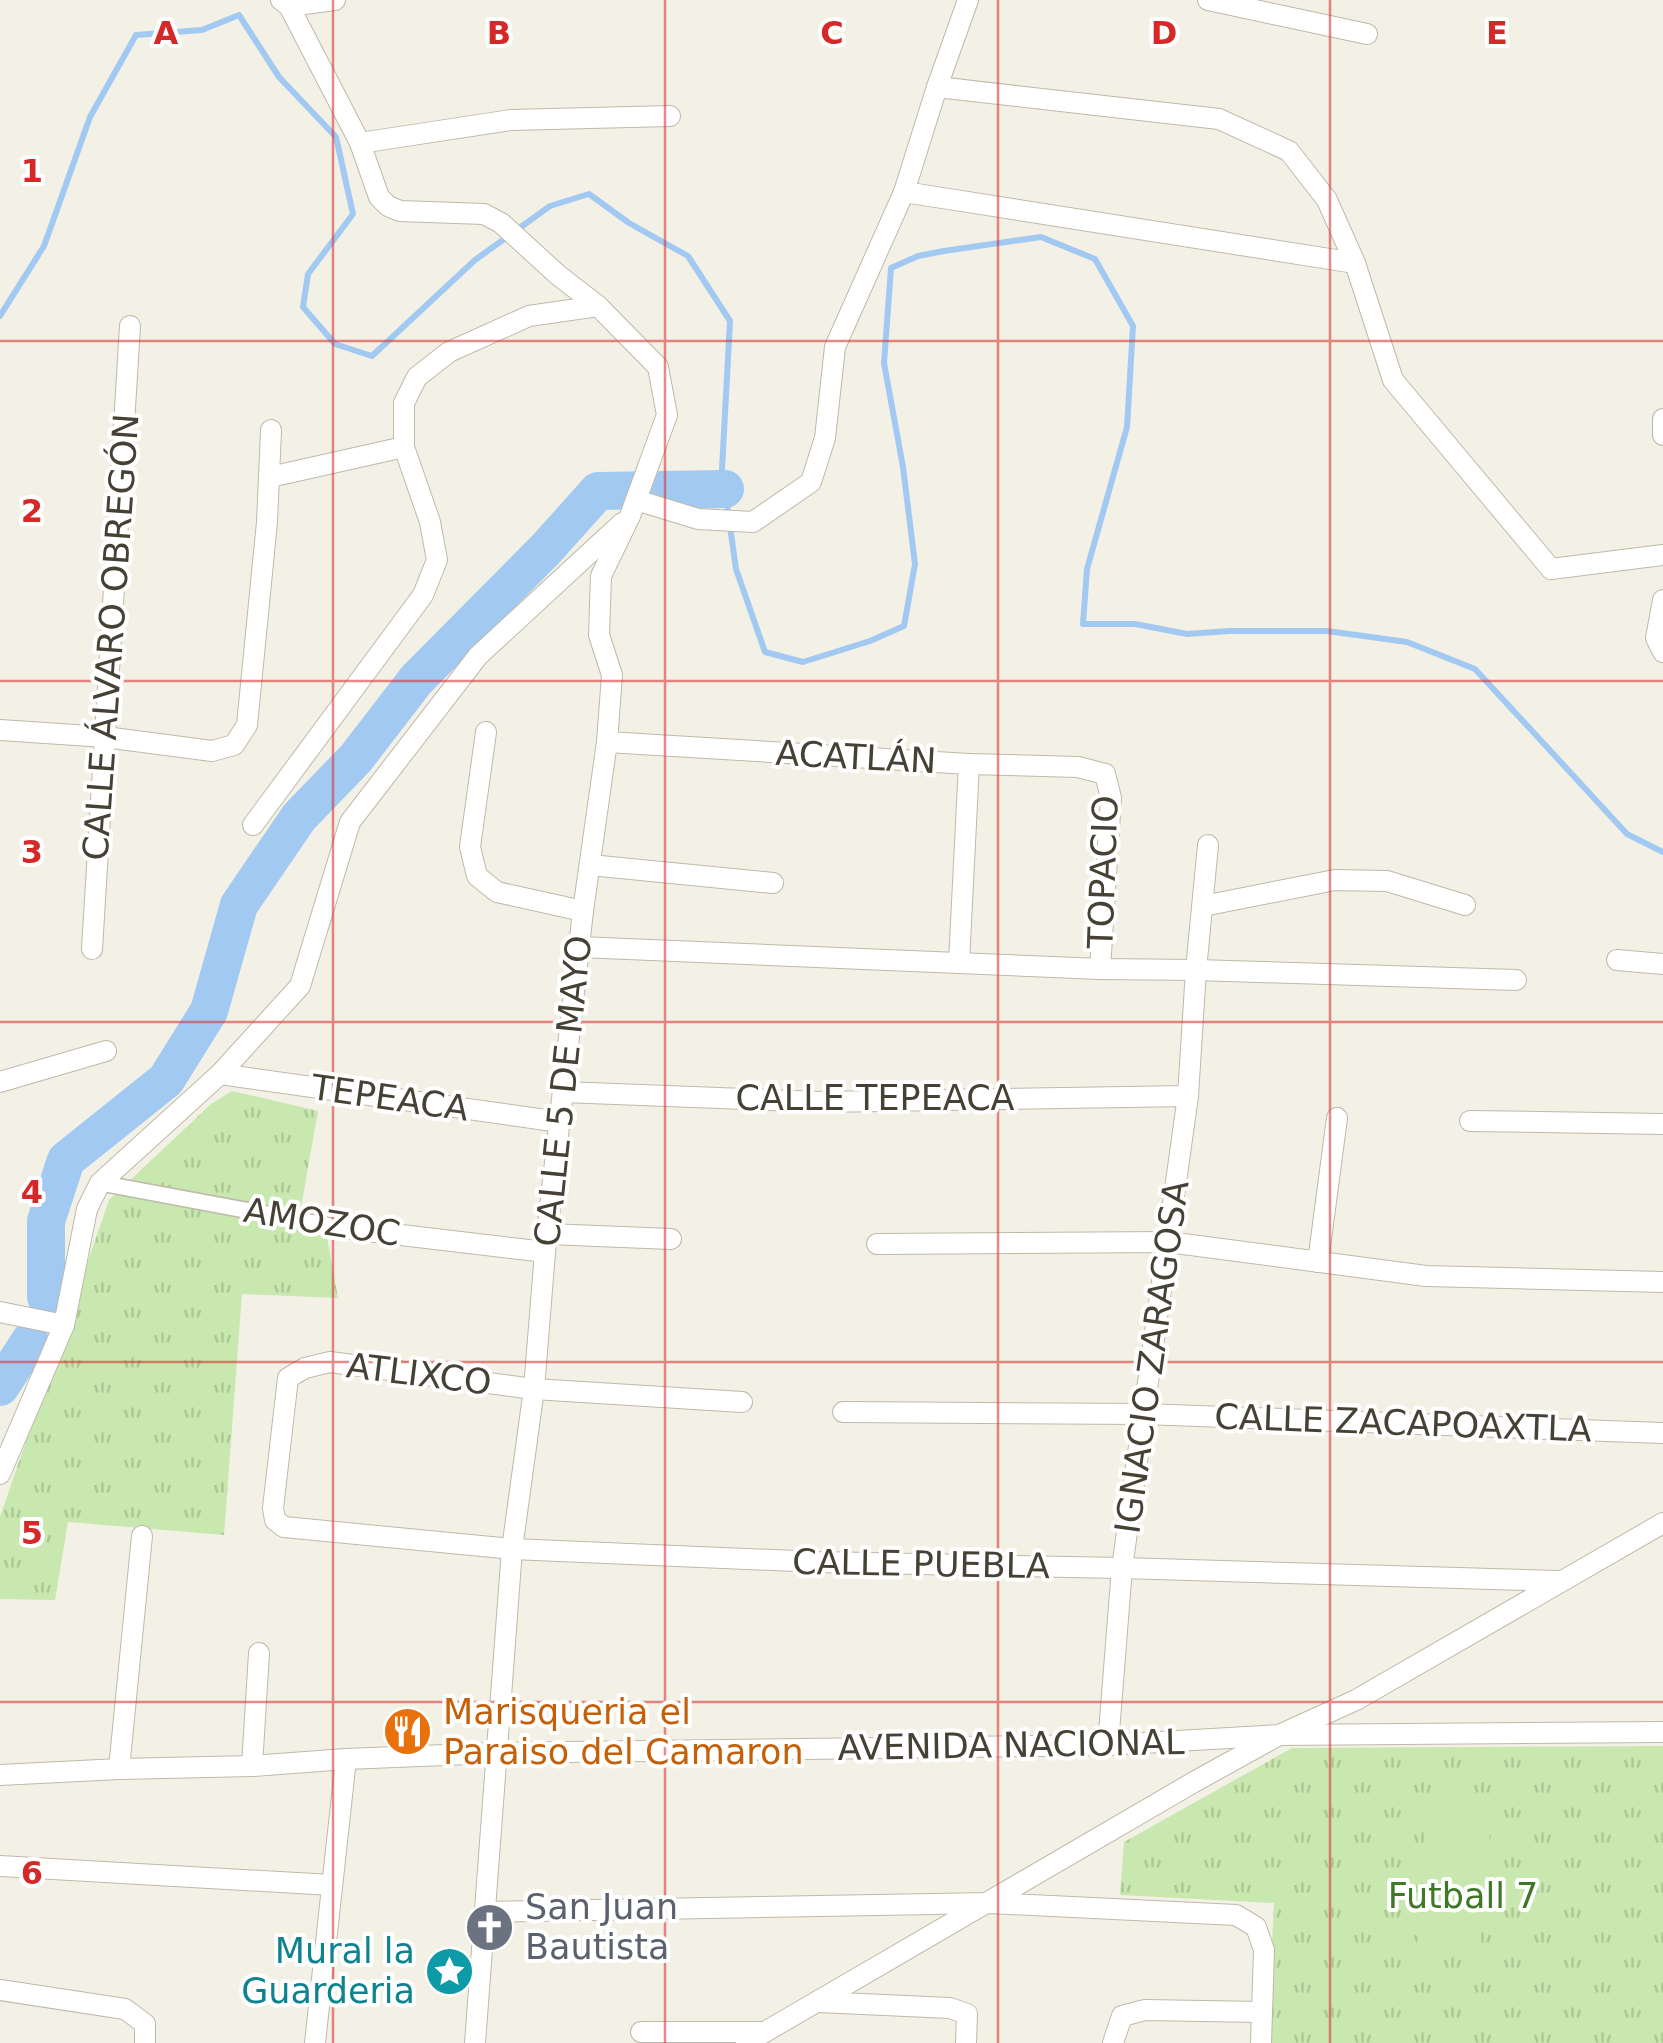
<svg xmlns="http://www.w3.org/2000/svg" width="1663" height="2043" font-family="'DejaVu Sans',sans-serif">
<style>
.grass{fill:url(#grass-tufts)}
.garden{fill:#c8e8af}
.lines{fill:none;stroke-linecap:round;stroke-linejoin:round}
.stream{stroke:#a2c9f1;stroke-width:6}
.river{stroke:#a2c9f1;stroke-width:38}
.pedestrian-casing{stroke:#bfb9a9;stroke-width:18}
.minor-casing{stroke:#bfb9a9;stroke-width:22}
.pedestrian{stroke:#fff;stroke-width:15}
.minor{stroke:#fff;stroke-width:20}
.grid{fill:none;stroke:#d62828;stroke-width:2.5;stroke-opacity:0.55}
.labels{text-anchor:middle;stroke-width:8;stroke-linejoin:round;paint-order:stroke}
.street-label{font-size:35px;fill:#464135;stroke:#fff}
.food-label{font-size:35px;fill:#c56008;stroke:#fff;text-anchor:start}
.park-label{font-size:35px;fill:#3f7928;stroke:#fff}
.worship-label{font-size:35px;fill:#5b616d;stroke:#fff;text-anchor:start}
.culture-label{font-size:35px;fill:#0d838f;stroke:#fff;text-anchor:end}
.grid-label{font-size:32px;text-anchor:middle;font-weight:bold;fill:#d62828;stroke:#fff;stroke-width:8;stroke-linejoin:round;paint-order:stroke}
</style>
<defs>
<pattern id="grass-tufts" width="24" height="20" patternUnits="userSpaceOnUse" patternTransform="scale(2.5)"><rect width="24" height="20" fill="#c8e8af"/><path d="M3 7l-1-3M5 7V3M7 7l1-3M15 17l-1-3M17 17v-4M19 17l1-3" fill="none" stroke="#adc897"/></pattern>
</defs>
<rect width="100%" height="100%" fill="#f3f1e6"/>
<!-- grass -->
<g class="grass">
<path d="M 232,1091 L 318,1111 L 298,1225 L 326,1232 L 338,1298 L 242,1294 L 224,1535 L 68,1522 L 55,1600 L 0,1599 L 0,1517 L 109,1200 L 211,1104 Z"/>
<path d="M 1663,1746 L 1663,2043 L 1267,2043 L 1274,1903 L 1120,1895 L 1124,1842 L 1292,1748 Z"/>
</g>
<!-- garden -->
<path class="garden" d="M 1431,1792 L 1493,1797 L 1479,1952 L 1417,1946 Z"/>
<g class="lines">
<!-- stream -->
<path class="stream" d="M 0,316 L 44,246 L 90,117 L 136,35 L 202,30 L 239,15 L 279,77 L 336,137 L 353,214 L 308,274 L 303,307 L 335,344 L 372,356 L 475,260 L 550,206 L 589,194 L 629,223 L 688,256 L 730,321 L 722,469 L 736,569 L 765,652 L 803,662 L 870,641 L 904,626 L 915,564 L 903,467 L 884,363 L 891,268 L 918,256 L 944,251 L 1041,237 L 1095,259 L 1133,326 L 1127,427 L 1087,569 L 1083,624 L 1135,624 L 1187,634 L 1230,631 L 1327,631 L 1407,642 L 1475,669 L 1627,834 L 1663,852"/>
<!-- river -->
<g class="river">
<path d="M 46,1297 L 46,1221 L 66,1160 L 166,1080 L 209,1011 L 239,905 L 299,817 L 356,758 L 416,680 L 546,549 L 598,491 L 725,489"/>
<path d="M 0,1387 L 30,1341"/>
</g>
<defs>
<path id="pedestrian" d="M 100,1183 L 342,1228"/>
<g id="minor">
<path d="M 281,0 L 289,6 L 360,143 L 379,197 L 388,206 L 400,211 L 484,214 L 501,223 L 558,275 L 598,306 L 658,367 L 667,415 L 630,516 L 601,576 L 599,635 L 612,675 L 607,742 L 583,911 L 545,1252 L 534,1389 L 512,1549 L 475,2043"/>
<path d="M 1208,0 L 1367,34"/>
<path d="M 289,6 L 335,0"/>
<path d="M 937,87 L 1219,119 L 1289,151 L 1327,200 L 1355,263 L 1393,380 L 1551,569 L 1663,555"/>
<path d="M 360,143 L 511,120 L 670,116"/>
<path d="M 904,192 L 1355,263"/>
<path d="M 1663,419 L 1663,435"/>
<path d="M 270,477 L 404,447"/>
<path d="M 636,500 L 698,519 L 753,522 L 811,482 L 825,438 L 835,347 L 904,192 L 937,87 L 968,0"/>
<path d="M 1663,600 L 1656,638 L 1663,652"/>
<path d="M 0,730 L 105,737 L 212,751 L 234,745 L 247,725 L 267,522 L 271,430"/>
<path d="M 486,732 L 470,847 L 477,876 L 497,892 L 583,911"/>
<path d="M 607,742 L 969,764 L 1078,767 L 1105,774 L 1111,798 L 1100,969"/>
<path d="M 253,825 L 423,595 L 437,560 L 430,522 L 404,447 L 404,403 L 417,377 L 449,352 L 529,316 L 598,306"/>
<path d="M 590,865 L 773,883"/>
<path d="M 1203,906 L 1335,880 L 1387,881 L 1465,905"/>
<path d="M 579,947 L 1100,969 L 1196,970 L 1516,980"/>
<path d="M 92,949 L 130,326"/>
<path d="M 1617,960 L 1663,964"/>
<path d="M 959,962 L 969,764"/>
<path d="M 220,1074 L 560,1122"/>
<path d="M 0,1082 L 106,1051"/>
<path d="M 563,1092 L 820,1102 L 1188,1096"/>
<path d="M 1470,1121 L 1663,1124"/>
<path d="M 342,1228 L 545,1252"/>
<path d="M 548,1234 L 671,1239"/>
<path d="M 877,1244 L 1168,1242 L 1426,1276 L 1663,1282"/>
<path d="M 1318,1262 L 1337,1118"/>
<path d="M 0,1312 L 64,1325"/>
<path d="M 742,1402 L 534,1389 L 330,1362 L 305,1368 L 288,1378 L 273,1508 L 275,1520 L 284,1527 L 512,1549 L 819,1562 L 1122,1568 L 1559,1581"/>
<path d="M 843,1412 L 1144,1414 L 1663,1433"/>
<path d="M 0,1474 L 64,1325 L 87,1209 L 100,1183 L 220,1074 L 300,986 L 350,822 L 478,656 L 622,523"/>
<path d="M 1108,1745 L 1122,1568 L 1188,1096 L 1196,970 L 1208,845"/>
<path d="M 252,1766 L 259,1653"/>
<path d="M 119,1769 L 142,1536"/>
<path d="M 0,1775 L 119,1769 L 252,1766 L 346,1759 L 495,1753 L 1108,1745 L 1279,1735 L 1663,1732"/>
<path d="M 0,1866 L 332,1885"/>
<path d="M 485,1912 L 990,1903 L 1236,1915 L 1256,1927 L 1264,1950 L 1261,2043"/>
<path d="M 0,1990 L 125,2009 L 145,2024 L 145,2043"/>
<path d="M 818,2002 L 950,2008 L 967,2014 L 966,2043"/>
<path d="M 641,2032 L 762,2032"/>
<path d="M 315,2043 L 346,1759"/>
<path d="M 746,2043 L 1194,1782 L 1279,1735 L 1356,1700 L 1663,1523"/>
<path d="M 1113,2043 L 1122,2016 L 1145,2010 L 1261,2012"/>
</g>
</defs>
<!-- pedestrian casing -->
<use href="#pedestrian" class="pedestrian-casing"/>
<!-- minor casing -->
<use href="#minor" class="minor-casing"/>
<!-- pedestrian -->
<use href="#pedestrian" class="pedestrian"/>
<!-- minor -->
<use href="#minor" class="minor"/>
</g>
<!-- grid -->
<path class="grid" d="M 333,0 L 333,2043M 665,0 L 665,2043M 998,0 L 998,2043M 1330,0 L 1330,2043M 0,341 L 1663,341M 0,681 L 1663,681M 0,1022 L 1663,1022M 0,1362 L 1663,1362M 0,1702 L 1663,1702"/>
<!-- icons -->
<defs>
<symbol id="restaurant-disc" viewBox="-11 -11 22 22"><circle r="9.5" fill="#e8710a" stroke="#fff"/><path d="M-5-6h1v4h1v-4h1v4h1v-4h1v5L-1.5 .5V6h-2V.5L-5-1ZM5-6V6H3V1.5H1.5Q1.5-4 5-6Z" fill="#fff"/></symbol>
<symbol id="church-disc" viewBox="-11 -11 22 22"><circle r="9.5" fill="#6b7280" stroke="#fff"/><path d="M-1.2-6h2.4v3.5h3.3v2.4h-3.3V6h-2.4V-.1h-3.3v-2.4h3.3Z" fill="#fff"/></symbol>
<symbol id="sight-disc" viewBox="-11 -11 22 22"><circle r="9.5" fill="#0f9aa8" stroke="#fff"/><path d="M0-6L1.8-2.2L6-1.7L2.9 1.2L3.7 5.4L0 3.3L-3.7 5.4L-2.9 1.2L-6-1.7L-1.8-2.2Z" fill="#fff"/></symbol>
</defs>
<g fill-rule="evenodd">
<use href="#restaurant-disc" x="380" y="1704" width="55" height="55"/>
<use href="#church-disc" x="462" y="1900" width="55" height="55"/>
<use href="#sight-disc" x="422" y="1944" width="55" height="55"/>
</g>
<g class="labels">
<!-- street labels -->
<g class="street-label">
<text transform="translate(111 637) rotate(-86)" y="12">CALLE ÁLVARO OBREGÓN</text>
<text transform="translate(856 757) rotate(3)" y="12">ACATLÁN</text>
<text transform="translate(1103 872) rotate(-88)" y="12">TOPACIO</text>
<text transform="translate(563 1091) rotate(-84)" y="12">CALLE 5 DE MAYO</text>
<text transform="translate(390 1098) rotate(8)" y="12">TEPEACA</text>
<text x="875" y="1110">CALLE TEPEACA</text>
<text transform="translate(322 1222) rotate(9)" y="12">AMOZOC</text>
<text transform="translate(1152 1357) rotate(-82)" y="12">IGNACIO ZARAGOSA</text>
<text transform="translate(419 1374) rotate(7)" y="12">ATLIXCO</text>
<text transform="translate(1403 1423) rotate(2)" y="12">CALLE ZACAPOAXTLA</text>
<text transform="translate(921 1564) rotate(1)" y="12">CALLE PUEBLA</text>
<text transform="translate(1011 1745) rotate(-1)" y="12">AVENIDA NACIONAL</text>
</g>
<!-- food labels -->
<g class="food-label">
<text x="443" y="1724">Marisqueria el<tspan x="443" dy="40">Paraiso del Camaron</tspan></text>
</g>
<!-- park labels -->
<g class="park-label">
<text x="1463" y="1908">Futball 7</text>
</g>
<!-- worship labels -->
<g class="worship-label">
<text x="525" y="1919">San Juan<tspan x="525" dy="40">Bautista</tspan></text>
</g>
<!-- culture labels -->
<g class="culture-label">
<text x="415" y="1963">Mural la<tspan x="415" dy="40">Guarderia</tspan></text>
</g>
</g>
<g class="grid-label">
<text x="166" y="44">A</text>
<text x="499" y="44">B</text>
<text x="832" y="44">C</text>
<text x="1164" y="44">D</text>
<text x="1497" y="44">E</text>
<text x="32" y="182">1</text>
<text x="32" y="522">2</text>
<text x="32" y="863">3</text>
<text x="32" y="1203">4</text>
<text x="32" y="1544">5</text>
<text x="32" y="1884">6</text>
</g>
</svg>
